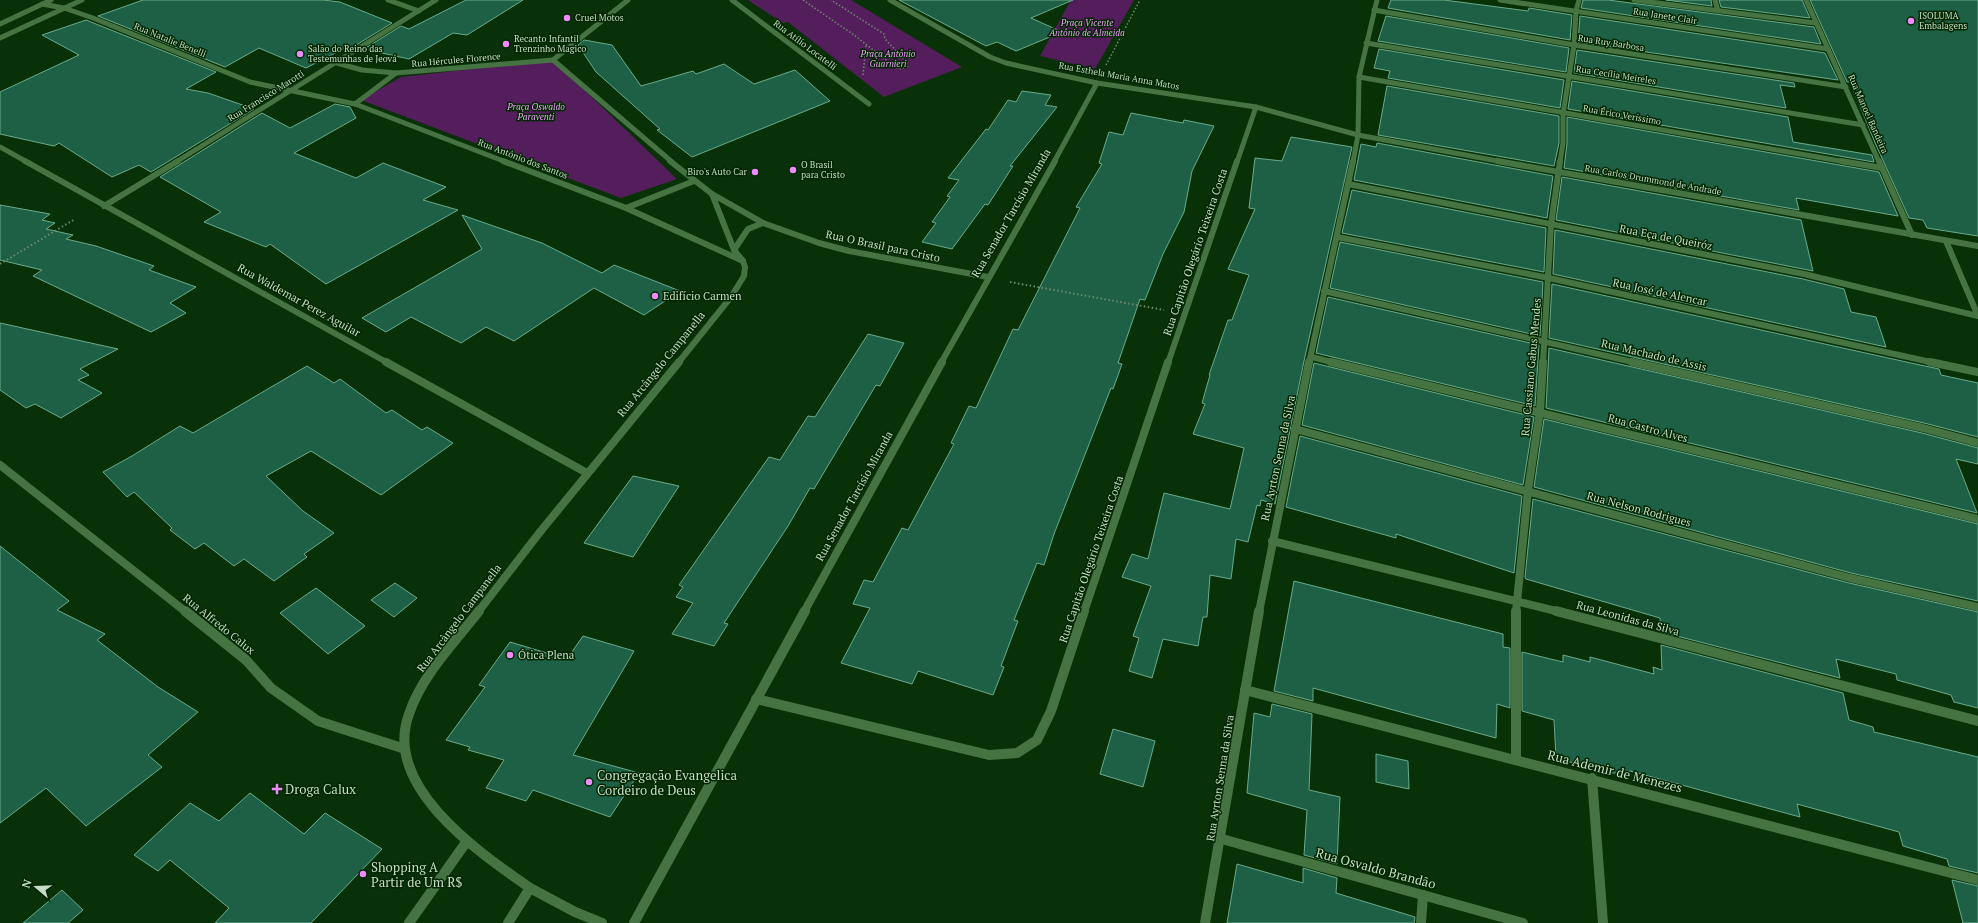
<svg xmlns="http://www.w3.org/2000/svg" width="1978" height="923" font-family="'PT Serif',serif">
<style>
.green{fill:#541d5c}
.building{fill:#1d6045;stroke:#6aab8c}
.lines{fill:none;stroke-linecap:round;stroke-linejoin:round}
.path-far1{stroke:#6c8a6a;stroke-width:1.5;stroke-dasharray:1.5 2;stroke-linecap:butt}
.path{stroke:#6c8a6a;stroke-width:2;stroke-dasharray:1.5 2.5;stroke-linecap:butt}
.service-far3{stroke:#457442;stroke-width:5}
.service-far2{stroke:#457442;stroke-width:6}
.service-far1{stroke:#457442;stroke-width:8}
.service{stroke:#457442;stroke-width:10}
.minor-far3{stroke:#457442;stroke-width:5}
.minor-far2{stroke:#457442;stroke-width:6}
.minor-far1{stroke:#457442;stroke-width:8}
.minor{stroke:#457442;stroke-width:10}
.tertiary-far3{stroke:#457442;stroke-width:5}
.tertiary-far2{stroke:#457442;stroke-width:6}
.tertiary-far1{stroke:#457442;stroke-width:8}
.tertiary{stroke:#457442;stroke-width:10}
.poi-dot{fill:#ed8cfa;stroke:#002700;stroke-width:1.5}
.labels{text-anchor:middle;stroke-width:3;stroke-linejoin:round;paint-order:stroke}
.far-street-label{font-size:9px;fill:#c6dcc4;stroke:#002700}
.far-poi-label{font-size:9px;fill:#c6dcc4;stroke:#002700;text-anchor:start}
.far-park-label{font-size:9px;font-style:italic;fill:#eba0f5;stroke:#002700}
.street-label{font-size:11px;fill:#c6dcc4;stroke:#002700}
.poi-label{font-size:11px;fill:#c6dcc4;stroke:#002700;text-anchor:start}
.near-street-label{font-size:13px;fill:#c6dcc4;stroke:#002700}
.near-poi-label{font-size:13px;fill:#c6dcc4;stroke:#002700;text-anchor:start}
</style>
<rect width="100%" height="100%" fill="#093108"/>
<!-- green -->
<g class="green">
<path d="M 748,0 L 851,0 L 962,67 L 884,97 L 788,22 L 783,23 Z"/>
<path d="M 1071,0 L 1134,0 L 1095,69 L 1040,56 Z"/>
<path d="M 553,60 L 677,179 L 621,198 L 361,100 L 401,77 Z"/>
</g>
<!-- building -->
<g class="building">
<path d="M 143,0 L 323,0 L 340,2 L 392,23 L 353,47 L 349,46 L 306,68 L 259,48 L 225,67 L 98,16 Z"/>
<path d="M 466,0 L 523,0 L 467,35 L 453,33 L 409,59 L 364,49 L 401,26 L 409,29 Z"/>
<path d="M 899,0 L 1073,0 L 1031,18 L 1062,32 L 1016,51 L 997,42 L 986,46 Z"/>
<path d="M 1391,0 L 1444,0 L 1528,11 L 1529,8 L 1572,15 L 1570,40 L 1388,8 Z"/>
<path d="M 1583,0 L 1608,0 L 1814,27 L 1821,44 L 1581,8 Z"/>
<path d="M 1666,0 L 1711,0 L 1712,6 Z"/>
<path d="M 1719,0 L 1802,0 L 1810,18 L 1721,7 Z"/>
<path d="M 1810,0 L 1978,0 L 1978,236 L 1927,228 L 1923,220 L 1909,218 L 1876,145 L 1850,82 L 1847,82 Z"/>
<path d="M 1386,16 L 1569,48 L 1566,72 L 1378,41 Z"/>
<path d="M 1580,16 L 1825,53 L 1838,80 L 1578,42 Z"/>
<path d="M 86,20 L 216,72 L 186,89 L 208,93 L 254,109 L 151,172 L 139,165 L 112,177 L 59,143 L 54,146 L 0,134 L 0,92 L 79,55 L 42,35 Z"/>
<path d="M 584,40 L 612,45 L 641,86 L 693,71 L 696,74 L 724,64 L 754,84 L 795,70 L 830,101 L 692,157 L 657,130 L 660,129 L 596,72 L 578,45 Z"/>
<path d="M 1379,49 L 1564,80 L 1560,108 L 1388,78 L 1390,71 L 1374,68 Z"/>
<path d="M 1577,50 L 1794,83 L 1795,87 L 1780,85 L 1786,108 L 1574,73 Z"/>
<path d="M 1572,81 L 1788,117 L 1793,142 L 1872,155 L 1874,162 L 1568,109 Z"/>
<path d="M 1387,86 L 1559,116 L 1559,143 L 1554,166 L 1378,135 Z"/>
<path d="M 1022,91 L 1051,95 L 1045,105 L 1057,107 L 1010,166 L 1013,166 L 988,205 L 985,204 L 952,249 L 922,242 L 936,223 L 932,222 L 950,197 L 947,196 L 959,180 L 948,178 L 986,129 L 988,130 L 1008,100 L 1016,102 Z"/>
<path d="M 335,104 L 350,107 L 356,118 L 294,153 L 356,178 L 383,163 L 446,187 L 423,200 L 458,210 L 326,284 L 270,244 L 266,247 L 204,222 L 221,212 L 160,177 L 262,113 L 290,128 Z"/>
<path d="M 1131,113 L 1183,123 L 1184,120 L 1214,126 L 1192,171 L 1184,212 L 1163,254 L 1145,300 L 1140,299 L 1118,363 L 1122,364 L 1113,389 L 1111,388 L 1054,534 L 1044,565 L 1037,563 L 1014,620 L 1018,621 L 1001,666 L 1004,667 L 993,695 L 918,671 L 912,684 L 841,663 L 870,608 L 853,604 L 864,580 L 873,582 L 902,528 L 908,530 L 954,444 L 951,443 L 969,406 L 976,408 L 1013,329 L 1018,330 L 1080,208 L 1076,207 L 1102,164 L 1099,163 L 1109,132 L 1123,135 Z"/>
<path d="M 1567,117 L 1879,172 L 1898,216 L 1796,198 L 1799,210 L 1564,168 L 1567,143 Z"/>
<path d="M 1291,137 L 1352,147 L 1304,361 L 1275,504 L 1261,500 L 1260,506 L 1257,505 L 1248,542 L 1236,539 L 1231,579 L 1210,575 L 1207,617 L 1203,617 L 1198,646 L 1163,639 L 1152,678 L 1129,671 L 1139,638 L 1133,636 L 1151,586 L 1122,577 L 1132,554 L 1148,559 L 1164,493 L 1230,509 L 1244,448 L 1193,434 L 1205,404 L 1202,403 L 1210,375 L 1209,375 L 1228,320 L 1232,320 L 1249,275 L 1228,269 L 1255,209 L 1249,208 L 1255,158 L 1282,161 Z"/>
<path d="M 1377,143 L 1553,176 L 1547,218 L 1354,180 L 1361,144 L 1376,147 Z"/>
<path d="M 1562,177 L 1801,220 L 1813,271 L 1556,220 Z"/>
<path d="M 1352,190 L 1546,228 L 1544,272 L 1342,233 Z"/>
<path d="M 0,205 L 50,214 L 42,220 L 55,223 L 46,229 L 73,235 L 66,239 L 96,246 L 154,266 L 149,270 L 196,287 L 170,303 L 186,313 L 151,332 L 33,276 L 42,270 L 0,260 Z"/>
<path d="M 462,215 L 542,243 L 602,273 L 614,265 L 680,291 L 644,315 L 594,288 L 514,341 L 486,327 L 461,343 L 411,317 L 386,332 L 362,318 L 482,249 Z"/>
<path d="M 1555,230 L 1803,279 L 1844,289 L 1851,312 L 1876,317 L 1886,347 L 1553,274 Z"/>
<path d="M 1340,242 L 1543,282 L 1540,336 L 1330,288 Z"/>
<path d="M 1552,284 L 1911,363 L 1939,369 L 1941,375 L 1978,383 L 1978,437 L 1924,423 L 1549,338 Z"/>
<path d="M 1328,297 L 1539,345 L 1535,406 L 1316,353 Z"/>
<path d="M 0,323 L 118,349 L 80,369 L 89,375 L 78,380 L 102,393 L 61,418 L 35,404 L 26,408 L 0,390 Z"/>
<path d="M 868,334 L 904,343 L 880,386 L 876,385 L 814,489 L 810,488 L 788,526 L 724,623 L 728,624 L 714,646 L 672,634 L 693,603 L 676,597 L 683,587 L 679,585 L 769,457 L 780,460 L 808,416 L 815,417 Z"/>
<path d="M 1549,348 L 1922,433 L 1978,448 L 1978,464 L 1956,459 L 1977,513 L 1546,408 Z"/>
<path d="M 1314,363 L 1534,417 L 1523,485 L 1302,425 Z"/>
<path d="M 307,366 L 334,383 L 340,379 L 386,413 L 392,410 L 422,430 L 427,427 L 453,443 L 381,495 L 311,451 L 266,476 L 303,511 L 334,533 L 304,554 L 307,557 L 274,581 L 244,559 L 234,566 L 204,543 L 195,549 L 170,530 L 172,528 L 134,492 L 127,497 L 103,472 L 132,456 L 180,426 L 193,433 Z"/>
<path d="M 1544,419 L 1978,524 L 1978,601 L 1851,573 L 1534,487 Z"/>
<path d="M 1300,436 L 1522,496 L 1514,573 L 1396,534 L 1396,538 L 1286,507 Z"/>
<path d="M 633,476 L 679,486 L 633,557 L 584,543 Z"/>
<path d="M 1533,499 L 1849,583 L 1978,612 L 1978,708 L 1954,702 L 1951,695 L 1897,680 L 1896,674 L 1836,659 L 1840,678 L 1661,632 L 1660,618 L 1526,579 L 1525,577 Z"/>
<path d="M 0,546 L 69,601 L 57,610 L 105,634 L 97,640 L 158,687 L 198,712 L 148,755 L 162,767 L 86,826 L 46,788 L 0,823 Z"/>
<path d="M 1294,581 L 1503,634 L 1503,647 L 1510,648 L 1510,708 L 1497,704 L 1496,738 L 1313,688 L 1313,701 L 1274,691 Z"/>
<path d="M 395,583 L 417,598 L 394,617 L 371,600 Z"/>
<path d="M 316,588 L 365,626 L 328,654 L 280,613 Z"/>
<path d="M 583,636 L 634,651 L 573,755 L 639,773 L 610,817 L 533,790 L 526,801 L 486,788 L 504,760 L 468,750 L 470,747 L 446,740 L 485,687 L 479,685 L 510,642 L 567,659 Z"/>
<path d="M 1661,645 L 1843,693 L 1849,720 L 1873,727 L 1874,732 L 1978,757 L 1978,873 L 1949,866 L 1947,859 L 1903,846 L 1899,832 L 1797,804 L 1800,817 L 1630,771 L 1625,773 L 1610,773 L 1556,758 L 1554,720 L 1522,711 L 1522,652 L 1563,662 L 1563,655 L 1590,662 L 1590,657 L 1654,674 L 1653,667 L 1662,670 Z"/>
<path d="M 1272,704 L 1312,714 L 1309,790 L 1340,797 L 1337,864 L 1304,855 L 1307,810 L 1247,793 L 1254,713 L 1270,717 Z"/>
<path d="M 1113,729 L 1155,741 L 1143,787 L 1100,774 Z"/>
<path d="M 1376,754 L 1408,761 L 1409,789 L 1376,782 Z"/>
<path d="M 250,793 L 304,834 L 325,813 L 382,849 L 311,923 L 215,923 L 229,908 L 170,860 L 158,871 L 134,855 L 190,803 L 219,821 Z"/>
<path d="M 1237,864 L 1303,883 L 1303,868 L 1337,878 L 1336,893 L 1415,917 L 1414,923 L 1227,923 Z"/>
<path d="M 1952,880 L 1978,886 L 1978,923 L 1963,923 Z"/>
<path d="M 62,890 L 83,910 L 68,923 L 23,923 Z"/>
</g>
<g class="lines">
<!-- path-far1 -->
<g class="path-far1">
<path d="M 803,0 L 854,35 L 894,66 L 899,69 L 907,67 L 907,62 L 885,39 L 884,34 L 831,0"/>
<path d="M 1106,65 L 1140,0"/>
<path d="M 863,75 L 866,45"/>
</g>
<!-- path -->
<g class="path">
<path d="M 0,264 L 75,219"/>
<path d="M 1010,282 L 1164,310"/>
</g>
<!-- service-far3 -->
<g class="service-far3">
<path d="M 1500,0 L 1828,49"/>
<path d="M 1634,0 L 1815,23"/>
<path d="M 1715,0 L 1718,11"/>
<path d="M 1806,0 L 1879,162"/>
<path d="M 1374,10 L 1574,45 L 1846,87"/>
<path d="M 1366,43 L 1863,125"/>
<path d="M 1359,77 L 1846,162"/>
<path d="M 1560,162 L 1563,143 L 1563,114 L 1574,45 L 1576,11 L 1579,0"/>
</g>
<!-- service-far2 -->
<g class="service-far2">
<path d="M 1841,161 L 1882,168"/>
<path d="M 1879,161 L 1912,235"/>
<path d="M 1348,184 L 1804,274 L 1978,316"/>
<path d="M 1337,237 L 1549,278 L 1935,363"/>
<path d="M 1324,291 L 1637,363"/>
<path d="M 1312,357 L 1335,363"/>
<path d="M 1543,363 L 1551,225 L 1560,161"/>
</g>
<!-- service-far1 -->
<g class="service-far1">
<path d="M 1331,362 L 1978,519"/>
<path d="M 1632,362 L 1923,428 L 1978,443"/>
<path d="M 1930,362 L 1978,372"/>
<path d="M 1295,429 L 1850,578 L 1978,607"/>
<path d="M 1516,612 L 1528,490 L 1540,411 L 1543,362"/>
</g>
<!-- service -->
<g class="service">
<path d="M 1516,611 L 1516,760"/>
<path d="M 1592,778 L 1603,923"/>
<path d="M 1222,839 L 1523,923"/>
<path d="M 1421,923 L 1423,895"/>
</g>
<!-- minor-far3 -->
<g class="minor-far3">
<path d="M 388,0 L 419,11"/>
<path d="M 732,0 L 869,104"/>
<path d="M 890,0 L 990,57 L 1006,63 L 1097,83 L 1256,107 L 1358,135 L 1503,162"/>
<path d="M 42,4 L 64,8 L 93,18 L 250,82 L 355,104 L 506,162"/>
<path d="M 337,63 L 362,70 L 396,73 L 553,60"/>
<path d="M 355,104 L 396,73"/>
<path d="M 0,147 L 27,162"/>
<path d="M 176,162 L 436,0"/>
<path d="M 1054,162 L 1097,83"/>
<path d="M 1237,162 L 1256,107"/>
<path d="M 1353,162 L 1358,135 L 1359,77 L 1377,0"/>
</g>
<!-- minor-far2 -->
<g class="minor-far2">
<path d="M 25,161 L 388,363"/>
<path d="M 503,161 L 626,208 L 743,261"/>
<path d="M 1497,161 L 1978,246"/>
<path d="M 712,194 L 763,223 L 819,243 L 849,251 L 988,277"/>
<path d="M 104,206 L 178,161"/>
<path d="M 626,208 L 694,181"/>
<path d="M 1946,241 L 1978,316"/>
<path d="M 941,363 L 1055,161"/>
<path d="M 1168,363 L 1237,161"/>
<path d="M 1309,363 L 1353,161"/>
</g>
<!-- minor-far1 -->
<g class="minor-far1">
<path d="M 386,362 L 587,473"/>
<path d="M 0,465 L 186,612"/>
<path d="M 1272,541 L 1560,612"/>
<path d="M 804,612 L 942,362"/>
<path d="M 1084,612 L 1168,362"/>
<path d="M 1259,612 L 1309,362"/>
</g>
<!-- minor -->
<g class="minor">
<path d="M 185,611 L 246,660 L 271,688 L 318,721 L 405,749"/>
<path d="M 1556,611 L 1978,721"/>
<path d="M 1245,690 L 1978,880"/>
<path d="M 756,699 L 989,755 L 1017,753 L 1037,740 L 1051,711 L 1084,611"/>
<path d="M 530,888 L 575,912 L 602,923"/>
<path d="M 634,923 L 805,611"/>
<path d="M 1205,923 L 1259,611"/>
</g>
<!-- tertiary-far3 -->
<g class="tertiary-far3">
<path d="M 628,0 L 553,60 L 672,162"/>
<path d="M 0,24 L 51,0"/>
<path d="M 0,38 L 82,0"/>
</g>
<!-- tertiary-far2 -->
<g class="tertiary-far2">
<path d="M 670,161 L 712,194 L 734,250 L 743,261 L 745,267 L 744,276 L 731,297 L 678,363"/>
<path d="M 734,250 L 748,229 L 763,223"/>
</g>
<!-- tertiary-far1 -->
<path class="tertiary-far1" d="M 478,612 L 540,532 L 679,362"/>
<!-- tertiary -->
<g class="tertiary">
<path d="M 479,611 C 454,643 422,675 409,714 C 382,787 480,853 530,888 L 508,923"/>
<path d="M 409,923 L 467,841"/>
</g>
</g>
<!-- markers -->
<g class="poi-dot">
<circle cx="567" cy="18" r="4"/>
<circle cx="1911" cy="21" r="4"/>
<circle cx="506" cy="44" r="4"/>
<circle cx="300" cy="54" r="4"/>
<circle cx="793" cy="170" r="4"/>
<circle cx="755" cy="172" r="4"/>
<circle cx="655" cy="296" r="4"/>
<circle cx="510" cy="655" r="4"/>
<circle cx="589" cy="782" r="4"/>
<path d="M275 783h4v4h4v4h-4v4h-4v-4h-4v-4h4z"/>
<circle cx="363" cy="874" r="4"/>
</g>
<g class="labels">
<!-- far-street labels -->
<g class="far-street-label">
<text transform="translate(1665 16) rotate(9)" y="3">Rua Janete Clair</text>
<text transform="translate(170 40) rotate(22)" y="3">Rua Natalie Benelli</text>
<text transform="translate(1611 43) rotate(9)" y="3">Rua Ruy Barbosa</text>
<text transform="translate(805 45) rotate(37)" y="3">Rua Atílio Locatelli</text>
<text transform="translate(456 60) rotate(-5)" y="3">Rua Hércules Florence</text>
<text transform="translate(1616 75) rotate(9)" y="3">Rua Cecília Meireles</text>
<text transform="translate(1119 76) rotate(10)" y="3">Rua Esthela Maria Anna Matos</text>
<text transform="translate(266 96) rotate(-32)" y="3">Rua Francisco Marotti</text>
<text transform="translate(1868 114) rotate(66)" y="3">Rua Manoel Bandeira</text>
<text transform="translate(1622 115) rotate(10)" y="3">Rua Érico Veríssimo</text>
<text transform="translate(523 159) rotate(21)" y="3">Rua Antônio dos Santos</text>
<text transform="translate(1653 180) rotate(10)" y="3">Rua Carlos Drummond de Andrade</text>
</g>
<!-- far-poi labels -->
<g class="far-poi-label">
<text x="1919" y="19">ISOLUMA<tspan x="1919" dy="10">Embalagens</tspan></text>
<text x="575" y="21">Cruel Motos</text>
<text x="514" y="42">Recanto Infantil<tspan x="514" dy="10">Trenzinho Magico</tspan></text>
<text x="308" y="52">Salão do Reino das<tspan x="308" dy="10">Testemunhas de Jeová</tspan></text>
<text x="801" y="168">O Brasil<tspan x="801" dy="10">para Cristo</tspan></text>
<text x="747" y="175" text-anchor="end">Biro's Auto Car</text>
</g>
<!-- far-park labels -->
<g class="far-park-label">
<text x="1087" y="26">Praça Vicente<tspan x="1087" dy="10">Antônio de Almeida</tspan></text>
<text x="888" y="57">Praça Antônio<tspan x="888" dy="10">Guarnieri</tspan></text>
<text x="536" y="110">Praça Oswaldo<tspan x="536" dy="10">Paraventi</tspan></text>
</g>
<!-- street labels -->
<g class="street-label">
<text transform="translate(1011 213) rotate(-60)" y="4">Rua Senador Tarcísio Miranda</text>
<text transform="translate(1666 237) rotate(11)" y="4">Rua Eça de Queiróz</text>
<text transform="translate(883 246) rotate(12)" y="4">Rua O Brasil para Cristo</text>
<text transform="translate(1195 252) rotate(-71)" y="4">Rua Capitão Olegário Teixeira Costa</text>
<text transform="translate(1660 292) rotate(12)" y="4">Rua José de Alencar</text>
<text transform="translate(299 300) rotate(29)" y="4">Rua Waldemar Perez Aguilar</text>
<text transform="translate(1654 355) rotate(13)" y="4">Rua Machado de Assis</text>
<text transform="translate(661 364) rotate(-51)" y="4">Rua Arcângelo Campanella</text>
<text transform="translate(1531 367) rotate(-85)" y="4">Rua Cassiano Gabus Mendes</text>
<text transform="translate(1648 428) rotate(15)" y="4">Rua Castro Alves</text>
<text transform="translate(1278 458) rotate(-78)" y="4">Rua Ayrton Senna da Silva</text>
<text transform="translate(854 496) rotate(-61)" y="4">Rua Senador Tarcísio Miranda</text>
<text transform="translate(1639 509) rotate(15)" y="4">Rua Nelson Rodrigues</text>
<text transform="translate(1091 559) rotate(-71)" y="4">Rua Capitão Olegário Teixeira Costa</text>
<text transform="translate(459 618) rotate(-53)" y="4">Rua Arcângelo Campanella</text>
<text transform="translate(1628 618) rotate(15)" y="4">Rua Leonidas da Silva</text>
<text transform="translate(219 624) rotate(39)" y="4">Rua Alfredo Calux</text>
<text transform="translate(1220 778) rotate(-81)" y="4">Rua Ayrton Senna da Silva</text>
</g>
<!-- poi labels -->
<g class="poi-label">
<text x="663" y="300">Edifício Carmen</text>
<text x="518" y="659">Ótica Plena</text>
</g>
<!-- near-street labels -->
<g class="near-street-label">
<text transform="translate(1615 771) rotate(14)" y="5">Rua Ademir de Menezes</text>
<text transform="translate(1376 868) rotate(15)" y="5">Rua Osvaldo Brandão</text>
</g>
<!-- near-poi labels -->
<g class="near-poi-label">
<text x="597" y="780">Congregação Evangelica<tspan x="597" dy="15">Cordeiro de Deus</tspan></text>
<text x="285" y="794">Droga Calux</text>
<text x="371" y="872">Shopping A<tspan x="371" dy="15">Partir de Um R$</tspan></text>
</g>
</g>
<!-- north arrow -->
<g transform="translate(36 887) rotate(289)" stroke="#002700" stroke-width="3" paint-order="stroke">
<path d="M0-3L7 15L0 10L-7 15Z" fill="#c6dcc4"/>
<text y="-6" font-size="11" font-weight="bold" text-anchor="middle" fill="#c6dcc4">N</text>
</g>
</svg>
